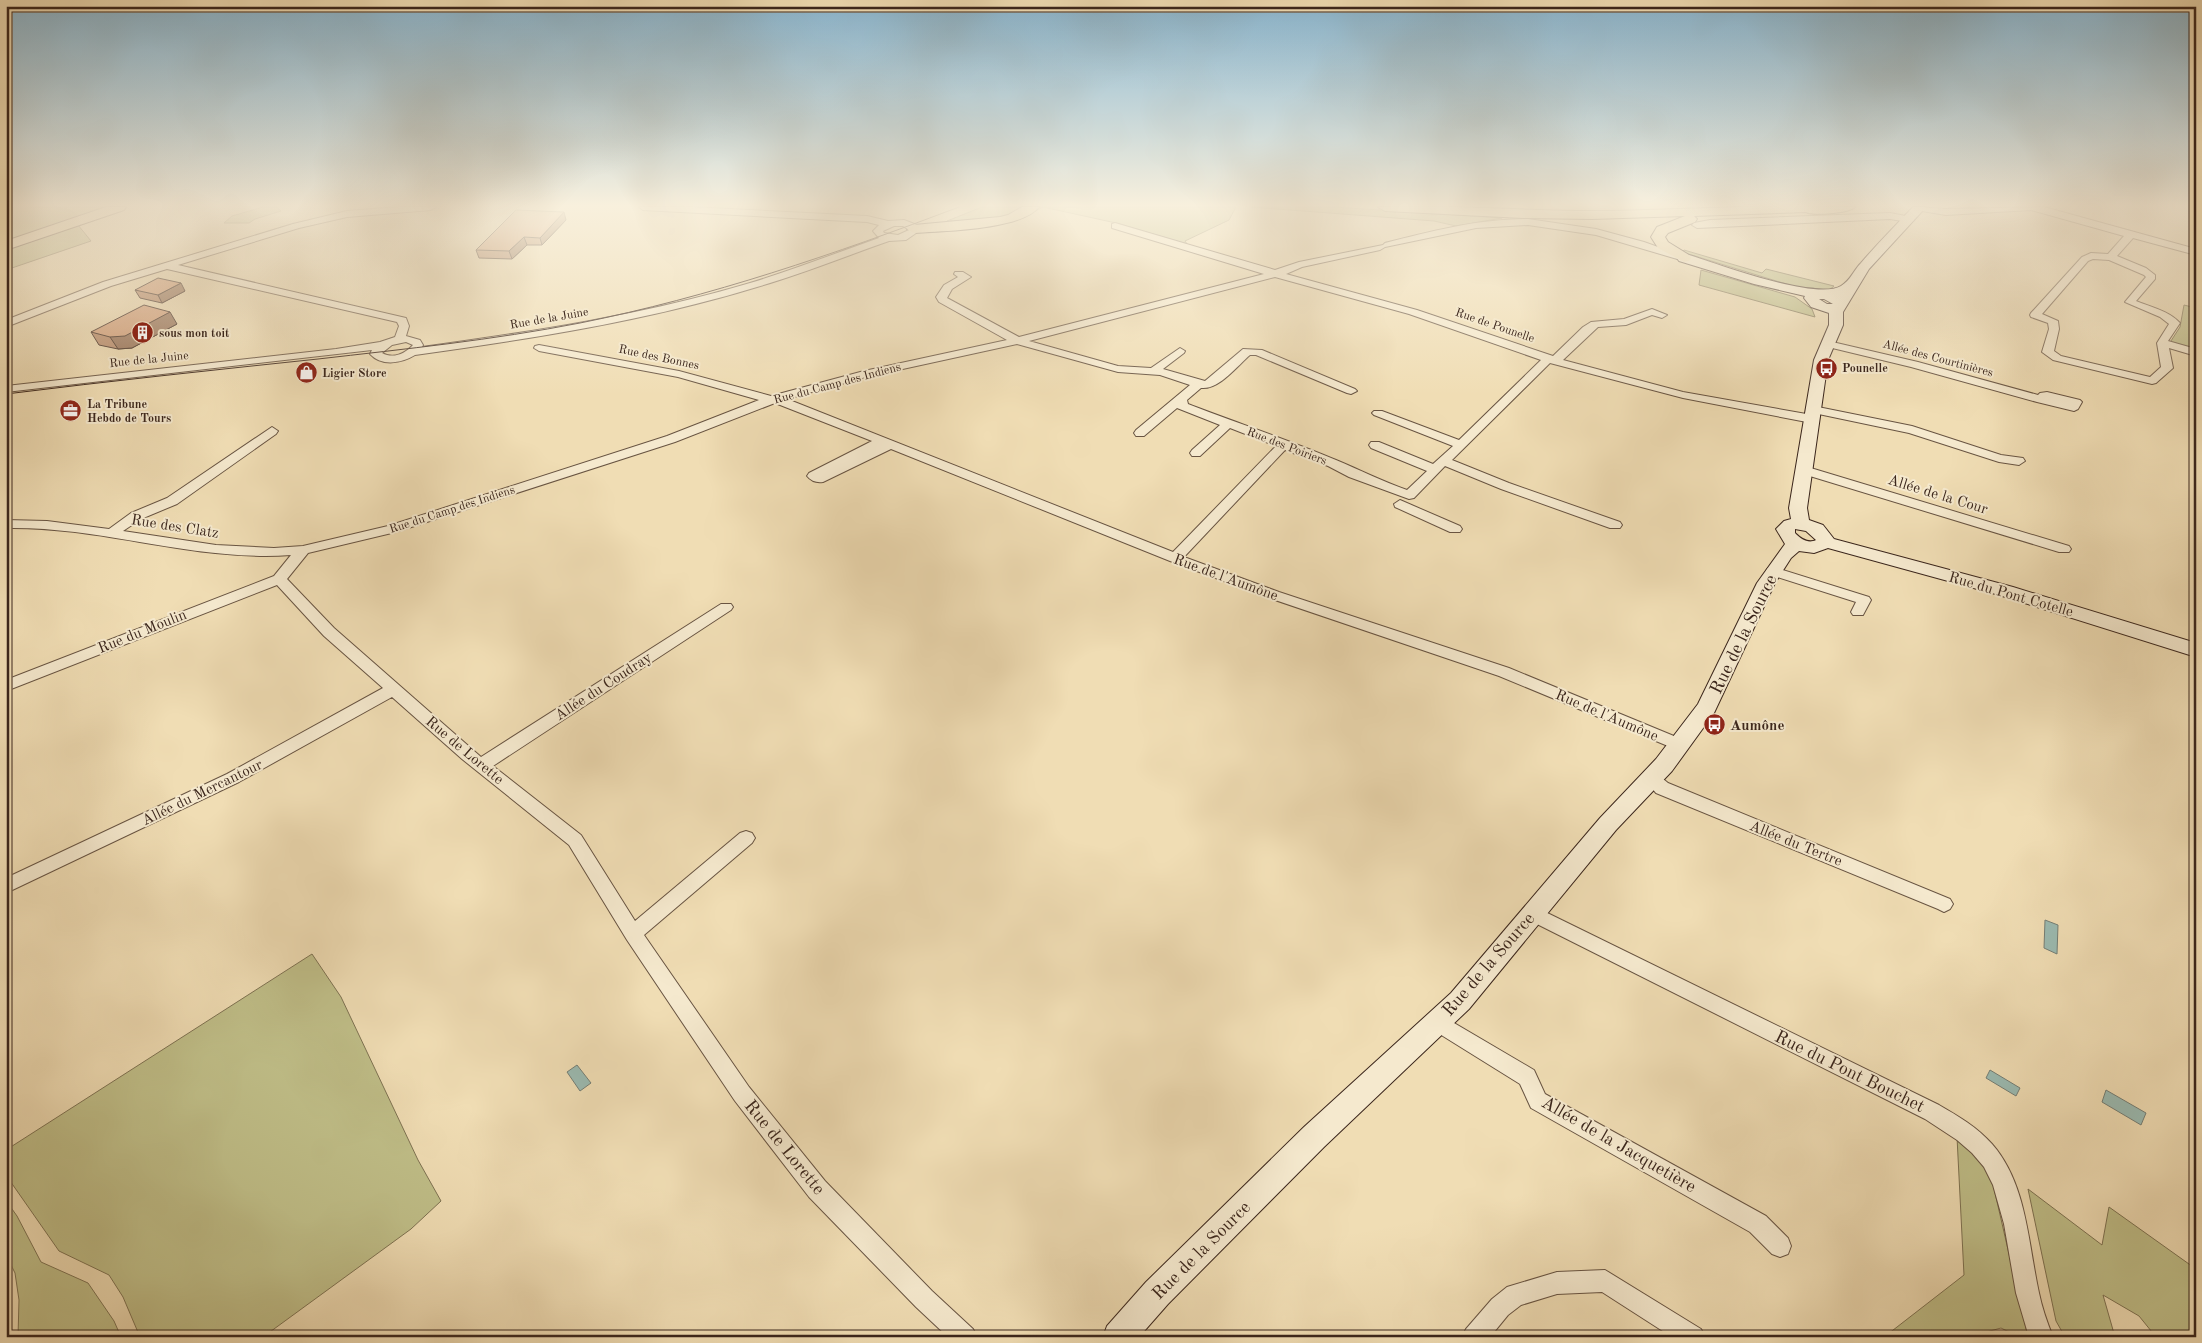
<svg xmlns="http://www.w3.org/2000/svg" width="2202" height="1343" font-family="'Old Standard TT',serif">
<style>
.green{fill:#c0bf89;stroke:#7e7252}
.water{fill:#9bbbb2;stroke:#757f76}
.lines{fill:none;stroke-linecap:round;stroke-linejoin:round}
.street-casing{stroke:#685442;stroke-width:2}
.secondary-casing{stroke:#3b261c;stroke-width:2}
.primary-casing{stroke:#3b261c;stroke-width:2}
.street{fill:#f5e9ce;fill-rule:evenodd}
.secondary{fill:#f5e9ce;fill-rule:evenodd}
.primary{fill:#f0ddb4;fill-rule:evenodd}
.tram{stroke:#3b261c;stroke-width:1}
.wall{fill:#b98b6b;stroke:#3b261c}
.shaded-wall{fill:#967157;stroke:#3b261c}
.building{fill:#d7a27c;stroke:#3b261c}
.labels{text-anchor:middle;stroke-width:4;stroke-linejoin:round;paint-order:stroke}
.far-street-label{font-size:12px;fill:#3b261c;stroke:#f5e9ce}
.far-poi-label{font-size:12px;font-weight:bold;fill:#3b261c;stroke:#f5e9ce;text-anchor:start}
.street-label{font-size:15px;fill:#3b261c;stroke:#f5e9ce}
.poi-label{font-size:15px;font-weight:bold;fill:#3b261c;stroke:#f5e9ce;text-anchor:start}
.near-street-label{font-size:18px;fill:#3b261c;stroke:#f5e9ce}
</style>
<rect width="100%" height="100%" fill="#f0ddb4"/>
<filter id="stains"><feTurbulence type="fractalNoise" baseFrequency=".004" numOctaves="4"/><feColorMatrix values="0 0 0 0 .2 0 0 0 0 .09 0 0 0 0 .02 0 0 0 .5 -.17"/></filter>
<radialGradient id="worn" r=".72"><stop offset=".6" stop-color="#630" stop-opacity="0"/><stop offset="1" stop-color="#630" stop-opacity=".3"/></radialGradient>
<!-- green -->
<g class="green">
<path d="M 6,207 L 112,207 L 6,243 Z"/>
<path d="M 263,207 L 276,207 L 281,211 L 255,219 L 249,223 L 224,223 L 232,216 Z"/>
<path d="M 982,207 L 1027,207 C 1013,223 967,220 947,221 Z"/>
<path d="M 1037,207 L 1236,207 L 1229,220 L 1185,241 L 1187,244 L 1116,223 L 1043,207 L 1031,213 Z"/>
<path d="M 1251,207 L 1334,207 L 1502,218 L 1456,226 L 1434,221 Z"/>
<path d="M 78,225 L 91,241 L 6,270 L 6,249 Z"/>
<path d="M 1684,250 L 1762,273 L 1766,269 L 1834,286 L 1828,291 L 1813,288 L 1799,288 L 1682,252 Z"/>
<path d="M 1701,270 L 1795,297 L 1812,309 L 1815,317 L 1699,285 Z"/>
<path d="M 2184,305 L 2196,308 L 2196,352 L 2169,344 L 2180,327 Z"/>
<path d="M 312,954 L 341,997 L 418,1160 L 441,1201 L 411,1229 L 263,1337 L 140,1337 L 123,1297 L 109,1275 L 59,1251 L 8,1178 L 6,1150 Z"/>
<path d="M 1957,1137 L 1990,1171 L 2028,1337 L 2019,1337 L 2001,1328 L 1968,1337 L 1887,1337 L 1888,1334 L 1964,1275 Z"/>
<path d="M 2028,1189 L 2102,1245 L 2109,1207 L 2196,1269 L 2196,1337 L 2156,1337 L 2139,1316 L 2103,1295 L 2115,1337 L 2065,1337 L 2056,1321 Z"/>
<path d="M 7,1202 L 17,1216 L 41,1262 L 88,1283 L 114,1321 L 121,1337 L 18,1337 L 19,1300 L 15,1273 L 6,1255 Z"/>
</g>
<!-- water -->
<g class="water">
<path d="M 2045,920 L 2058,925 L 2057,954 L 2044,948 Z"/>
<path d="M 577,1065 L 591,1083 L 580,1091 L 567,1072 Z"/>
<path d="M 1990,1070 L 2020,1088 L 2016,1096 L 1986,1078 Z"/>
<path d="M 2106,1090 L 2146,1113 L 2141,1125 L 2102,1102 Z"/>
</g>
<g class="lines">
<defs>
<g id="street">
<path d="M 400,207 L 436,207 L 431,210 L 347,217 L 299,228 L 178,265 L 406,318 L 409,326 L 406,336 L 420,340 L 423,345 L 422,347 C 532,332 643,315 750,283 C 793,270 836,253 879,238 L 873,231 L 879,225 L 867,222 L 643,210 L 639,207 L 691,207 L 867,216 L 888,221 L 904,220 L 917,225 L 919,231 L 906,240 L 889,241 C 846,256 802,274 757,287 C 646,321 530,339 415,355 C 402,363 382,367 370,354 L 372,350 L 6,392 L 6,386 L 336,349 L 380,342 L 395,337 L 399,326 L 397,322 L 167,269 L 111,286 L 6,327 L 6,320 L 103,282 L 293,224 L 347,211 ZM 894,226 L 903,226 L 909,230 L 898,235 L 884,233 L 883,231 ZM 406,342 L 413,345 C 405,354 393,359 382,353 L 392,345 Z"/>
<path d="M 1915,207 L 1946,209 L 2044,207 L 2196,249 L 2196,255 L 2133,238 L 2117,256 L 2146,268 L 2155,275 L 2155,279 L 2136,301 C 2151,307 2169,311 2180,323 L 2168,341 L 2196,349 L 2196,356 L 2169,348 L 2173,368 L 2156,383 L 2152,384 L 2053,360 L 2042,352 L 2049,329 L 2048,323 L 2031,317 L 2030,315 L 2031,313 L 2082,257 L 2091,253 L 2108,254 L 2124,236 L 2031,210 L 1946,215 L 1916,210 ZM 2093,259 L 2109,260 L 2144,275 L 2146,277 L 2125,302 L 2160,317 L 2169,324 L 2157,343 L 2161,367 L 2150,377 L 2061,356 L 2054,351 L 2059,329 L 2058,321 L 2042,314 L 2088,261 Z"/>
<path d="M 1890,213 L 1911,217 L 1913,219 L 1908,222 L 1890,219 L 1697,228 L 1692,225 L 1694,223 L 1710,220 Z"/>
<path d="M 1528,219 L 1596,229 L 1644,242 L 1689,258 L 1684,261 L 1596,235 L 1528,225 L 1476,228 L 1385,247 L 1380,250 L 1302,267 L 1286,274 L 1417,310 L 1553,356 L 1583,327 L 1591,322 L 1624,319 L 1652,309 L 1667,315 L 1662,318 L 1652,315 L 1626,325 L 1598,327 L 1563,360 L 1683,392 L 1812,415 L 1816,416 L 1818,419 L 1816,422 L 1812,423 L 1683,398 L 1550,363 L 1452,460 L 1509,483 L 1620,522 L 1622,525 L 1620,528 L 1610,528 L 1501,489 L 1445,466 L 1414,498 L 1409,499 L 1349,477 L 1328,466 L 1285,450 L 1184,557 L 1279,592 L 1509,668 L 1686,741 L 1688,745 L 1686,749 L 1680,751 L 1499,676 L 1269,598 L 1170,561 L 891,449 L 823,482 C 817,483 811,481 807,476 L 809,473 L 872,441 L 775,403 L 675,442 L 396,532 L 308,553 L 287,579 L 334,628 L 481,757 L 721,604 L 731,604 L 733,607 L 731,610 L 493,766 L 581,835 L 635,921 L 740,833 L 746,831 L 752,833 L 755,838 L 752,843 L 644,935 L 749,1087 L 825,1181 L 932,1291 L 973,1329 L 977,1337 L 948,1337 L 916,1307 L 809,1197 L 735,1101 L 627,940 L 569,845 L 462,759 L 392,697 L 239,782 L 6,893 L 6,878 L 227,774 L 383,688 L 324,636 L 277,585 L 6,691 L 6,680 L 274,576 L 291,555 C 195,562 102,526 6,528 L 6,520 L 47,521 L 109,529 L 131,513 L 167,498 L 272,427 L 278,431 L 276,434 L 177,504 L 141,519 L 123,531 L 216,545 L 274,548 L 303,546 L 388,526 L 667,436 L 759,400 L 678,377 L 539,351 L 534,348 L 535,346 L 539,345 L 679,371 L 771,396 L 864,371 L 1007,340 L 939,302 L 936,297 L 944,285 L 958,277 L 954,274 L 955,272 L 963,272 L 971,277 L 952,289 L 947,298 L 1019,337 L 1264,274 L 1112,228 L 1112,224 L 1115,223 L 1275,270 L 1299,262 L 1383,245 L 1385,243 C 1432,231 1478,219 1528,219 ZM 1275,277 L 1409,314 L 1541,360 L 1459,440 L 1382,411 L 1374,411 L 1372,413 L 1374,415 L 1453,446 L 1433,464 L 1379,442 L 1371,442 L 1369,445 L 1371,448 L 1427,471 L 1407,490 C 1382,481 1360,470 1336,460 C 1287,439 1237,423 1188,404 L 1187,400 L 1201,388 C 1219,390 1237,366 1250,355 L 1256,355 L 1347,393 L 1351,394 L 1357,391 L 1355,389 L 1262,350 L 1243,349 L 1205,381 L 1163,369 L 1184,353 L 1185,351 L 1180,348 L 1151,368 L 1118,366 L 1029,341 ZM 1017,344 L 1118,372 L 1160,375 L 1190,385 L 1136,430 L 1134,433 L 1136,436 L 1144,436 L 1177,408 L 1220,425 L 1192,450 L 1190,453 L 1192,456 L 1200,456 L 1230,428 L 1276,446 L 1173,552 L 787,399 L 866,377 Z"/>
<path d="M 1828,341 L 1918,362 L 2038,395 L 2040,393 L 2047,392 L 2080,400 L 2082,402 L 2078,409 L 2074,411 L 2037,402 L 1911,367 L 1824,346 L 1823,344 L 1824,342 Z"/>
<path d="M 1813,406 L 1912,426 L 2001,455 L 2023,458 L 2025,461 L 2019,465 L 1999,462 L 1909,433 L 1809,412 L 1807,410 L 1809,408 Z"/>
<path d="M 1804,466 L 2069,546 L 2071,549 L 2069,552 L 2059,552 L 1800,473 L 1798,470 L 1800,467 Z"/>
<path d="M 1400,500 L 1460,526 L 1462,529 L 1460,532 L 1450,532 L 1395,507 L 1394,504 Z"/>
<path d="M 1773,567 L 1869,597 L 1871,600 L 1863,615 L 1853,615 L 1851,612 L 1856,602 L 1768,574 L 1766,571 L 1768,568 Z"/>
<path d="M 1651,772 L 1657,774 L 1668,783 L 1950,899 L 1953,904 L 1950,909 L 1944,912 L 1938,909 L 1656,793 L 1643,778 L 1645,774 Z"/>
<path d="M 1533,906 L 1939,1105 C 1958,1116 1977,1127 1992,1144 C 2027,1184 2028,1243 2039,1293 C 2042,1308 2047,1322 2053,1337 L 2029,1337 L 2016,1293 L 2004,1224 L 1993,1185 L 1984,1167 L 1972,1153 L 1957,1140 L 1925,1119 L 1527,919 L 1524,914 L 1527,909 Z"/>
<path d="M 1437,1013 L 1534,1070 L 1545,1094 L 1766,1216 L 1788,1238 L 1791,1246 L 1788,1254 L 1780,1257 L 1772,1254 L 1750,1232 L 1531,1108 L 1520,1084 L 1430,1028 L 1427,1022 L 1430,1016 Z"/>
<path d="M 1605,1270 L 1701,1329 L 1705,1337 L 1672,1337 L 1602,1292 L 1557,1294 L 1521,1305 L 1508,1315 L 1490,1337 L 1462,1337 L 1466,1329 L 1492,1299 L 1507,1287 L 1557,1272 Z"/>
</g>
<path id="secondary" d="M 1913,207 L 1926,207 L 1869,269 L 1843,312 L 1843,325 L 1828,360 L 1807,508 L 1809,520 L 1823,525 L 1834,539 L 2013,587 L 2196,643 L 2196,657 L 1999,595 L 1828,548 L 1814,553 L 1799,551 L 1791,558 L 1775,583 L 1714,713 L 1672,771 L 1616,830 L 1469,1009 L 1324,1147 L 1168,1304 L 1139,1337 L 1103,1337 L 1107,1326 L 1146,1282 L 1304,1127 L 1451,993 L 1600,818 L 1656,759 L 1698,704 L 1757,583 L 1785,544 L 1776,529 L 1784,521 L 1791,519 L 1789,508 L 1814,360 L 1829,325 L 1829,313 L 1811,307 L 1804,298 L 1805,296 L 1754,284 L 1679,261 L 1677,258 L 1679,255 L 1689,255 C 1718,264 1816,301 1841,286 C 1851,280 1853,271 1861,263 C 1877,244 1896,225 1913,207 ZM 1819,299 L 1824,299 L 1833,304 L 1827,304 ZM 1795,529 L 1806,531 L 1816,540 C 1808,544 1801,539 1795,533 Z"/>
<g id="primary">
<path d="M 106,207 L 126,207 L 124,210 L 6,250 L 6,241 Z"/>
<path d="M 1022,207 L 1039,207 C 1021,230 943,231 914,233 L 907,229 L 914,225 L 1000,217 L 1008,215 Z"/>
<path d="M 1378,207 C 1448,204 1519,211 1590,211 C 1678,211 1767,203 1855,207 C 1849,213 1814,216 1806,212 L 1694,216 L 1697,219 L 1695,222 L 1668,233 L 1665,237 L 1668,242 L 1689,255 L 1691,258 L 1689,261 L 1684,262 L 1658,248 L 1651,237 L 1657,227 L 1685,216 L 1592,219 L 1523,218 L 1385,211 Z"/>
</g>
</defs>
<!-- street casing -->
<use href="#street" class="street-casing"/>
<!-- secondary casing -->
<use href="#secondary" class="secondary-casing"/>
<!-- primary casing -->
<use href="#primary" class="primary-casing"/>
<!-- street -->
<use href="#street" class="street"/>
<!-- secondary -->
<use href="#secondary" class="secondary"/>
<!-- primary -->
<use href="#primary" class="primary"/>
<!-- tram -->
<path class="tram" d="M 6,394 C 110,381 214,370 318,359 C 405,349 493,340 580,323 C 710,297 835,254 959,207"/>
</g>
<!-- wall -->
<g class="wall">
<path d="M 566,220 L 542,245 L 527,245 L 512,259 L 479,258 L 476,250 Z"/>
<path d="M 135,290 L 185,291 L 162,303 L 140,298 Z"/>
<path d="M 177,324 L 132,348 L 118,349 L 99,345 L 91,332 Z"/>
</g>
<!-- shaded-wall -->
<g class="shaded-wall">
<path d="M 564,212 L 566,220 L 542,245 L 540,238 Z"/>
<path d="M 524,237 L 527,245 L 512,259 L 509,251 Z"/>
<path d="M 181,283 L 185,291 L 162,303 L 158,295 Z"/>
<path d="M 170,312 L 177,324 L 132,348 L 118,349 L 110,337 Z"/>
</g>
<!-- building -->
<g class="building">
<path d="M 516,210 L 564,212 L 540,238 L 524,237 L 509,251 L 476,250 Z"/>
<path d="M 158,278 L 181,283 L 158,295 L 135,290 Z"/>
<path d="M 144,305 L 170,312 L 125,336 L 110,337 L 91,332 Z"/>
</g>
<!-- sky -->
<linearGradient id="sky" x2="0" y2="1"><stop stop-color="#89b7d2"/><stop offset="0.52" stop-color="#f8f0dd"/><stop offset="1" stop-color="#f8f0dd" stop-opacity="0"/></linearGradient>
<rect width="2202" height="395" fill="url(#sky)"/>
<!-- icons -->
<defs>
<symbol id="building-disc" viewBox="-11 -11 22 22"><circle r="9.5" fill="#8f2418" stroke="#f5e9ce"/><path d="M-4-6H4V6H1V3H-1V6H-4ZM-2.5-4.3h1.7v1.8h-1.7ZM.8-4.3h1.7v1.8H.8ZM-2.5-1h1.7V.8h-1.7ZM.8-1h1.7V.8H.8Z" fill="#fff"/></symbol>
<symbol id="bus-disc" viewBox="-11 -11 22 22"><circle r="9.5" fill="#8f2418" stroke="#f5e9ce"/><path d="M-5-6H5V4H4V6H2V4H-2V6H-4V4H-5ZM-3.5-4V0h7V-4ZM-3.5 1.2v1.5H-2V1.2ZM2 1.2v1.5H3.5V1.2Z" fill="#fff"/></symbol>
<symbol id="shop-disc" viewBox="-11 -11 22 22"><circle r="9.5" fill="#8f2418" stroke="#f5e9ce"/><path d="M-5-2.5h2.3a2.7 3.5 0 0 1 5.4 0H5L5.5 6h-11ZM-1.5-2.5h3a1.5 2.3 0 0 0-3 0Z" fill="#fff"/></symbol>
<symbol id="office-disc" viewBox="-11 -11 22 22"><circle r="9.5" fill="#8f2418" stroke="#f5e9ce"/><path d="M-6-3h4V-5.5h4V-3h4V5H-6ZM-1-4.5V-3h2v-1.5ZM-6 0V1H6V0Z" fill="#fff"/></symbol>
</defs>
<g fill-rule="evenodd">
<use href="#building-disc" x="130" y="320" width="25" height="25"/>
<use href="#bus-disc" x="1814" y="356" width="25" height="25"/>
<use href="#shop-disc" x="294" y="360" width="25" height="25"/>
<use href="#office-disc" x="58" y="398" width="25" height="25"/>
<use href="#bus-disc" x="1702" y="712" width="25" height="25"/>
</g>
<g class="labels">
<!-- far-street labels -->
<g class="far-street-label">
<text transform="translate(549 318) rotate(-10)" y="4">Rue de la Juine</text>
<text transform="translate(1495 325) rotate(19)" y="4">Rue de Pounelle</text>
<text transform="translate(659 357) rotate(12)" y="4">Rue des Bonnes</text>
<text transform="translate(1938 358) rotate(15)" y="4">Allée des Courtinières</text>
<text transform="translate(149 359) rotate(-6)" y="4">Rue de la Juine</text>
<text transform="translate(837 383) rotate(-15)" y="4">Rue du Camp des Indiens</text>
<text transform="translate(1287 446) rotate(21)" y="4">Rue des Poiriers</text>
<text transform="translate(452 509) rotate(-18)" y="4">Rue du Camp des Indiens</text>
</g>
<!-- far-poi labels -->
<g class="far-poi-label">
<text x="159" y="337">sous mon toit</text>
<text x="1842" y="372">Pounelle</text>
<text x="322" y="377">Ligier Store</text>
<text x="87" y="408">La Tribune<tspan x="87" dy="14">Hebdo de Tours</tspan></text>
</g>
<!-- street labels -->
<g class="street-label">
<text transform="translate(1938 494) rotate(17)" y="5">Allée de la Cour</text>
<text transform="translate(175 526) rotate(9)" y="5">Rue des Clatz</text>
<text transform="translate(1226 577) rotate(20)" y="5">Rue de l'Aumône</text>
<text transform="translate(2011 594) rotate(16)" y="5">Rue du Pont Cotelle</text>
<text transform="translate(142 631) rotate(-22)" y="5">Rue du Moulin</text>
<text transform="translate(603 686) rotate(-33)" y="5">Allée du Coudray</text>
<text transform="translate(1607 715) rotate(23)" y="5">Rue de l'Aumône</text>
<text transform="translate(465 750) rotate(40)" y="5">Rue de Lorette</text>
<text transform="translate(202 792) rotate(-26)" y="5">Allée du Mercantour</text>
<text transform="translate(1796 843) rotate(22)" y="5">Allée du Tertre</text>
</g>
<!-- poi labels -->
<g class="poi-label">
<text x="1730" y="730">Aumône</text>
</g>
<!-- near-street labels -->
<g class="near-street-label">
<text transform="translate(1743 634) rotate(-64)" y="6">Rue de la Source</text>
<text transform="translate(1488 964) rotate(-49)" y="6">Rue de la Source</text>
<text transform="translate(1850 1071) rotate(26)" y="6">Rue du Pont Bouchet</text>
<text transform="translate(1619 1144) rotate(30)" y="6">Allée de la Jacquetière</text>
<text transform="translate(785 1147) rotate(51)" y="6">Rue de Lorette</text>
<text transform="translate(1201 1250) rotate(-45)" y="6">Rue de la Source</text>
</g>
</g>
<!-- margin -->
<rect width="2202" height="1343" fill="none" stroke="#f0ddb4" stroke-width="25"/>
<rect x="8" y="8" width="2187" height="1328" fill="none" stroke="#3b261c" stroke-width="2.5"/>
<rect x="12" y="12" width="2177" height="1318" fill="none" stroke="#3b261c"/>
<rect width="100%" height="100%" filter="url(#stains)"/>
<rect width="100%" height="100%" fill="url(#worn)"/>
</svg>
